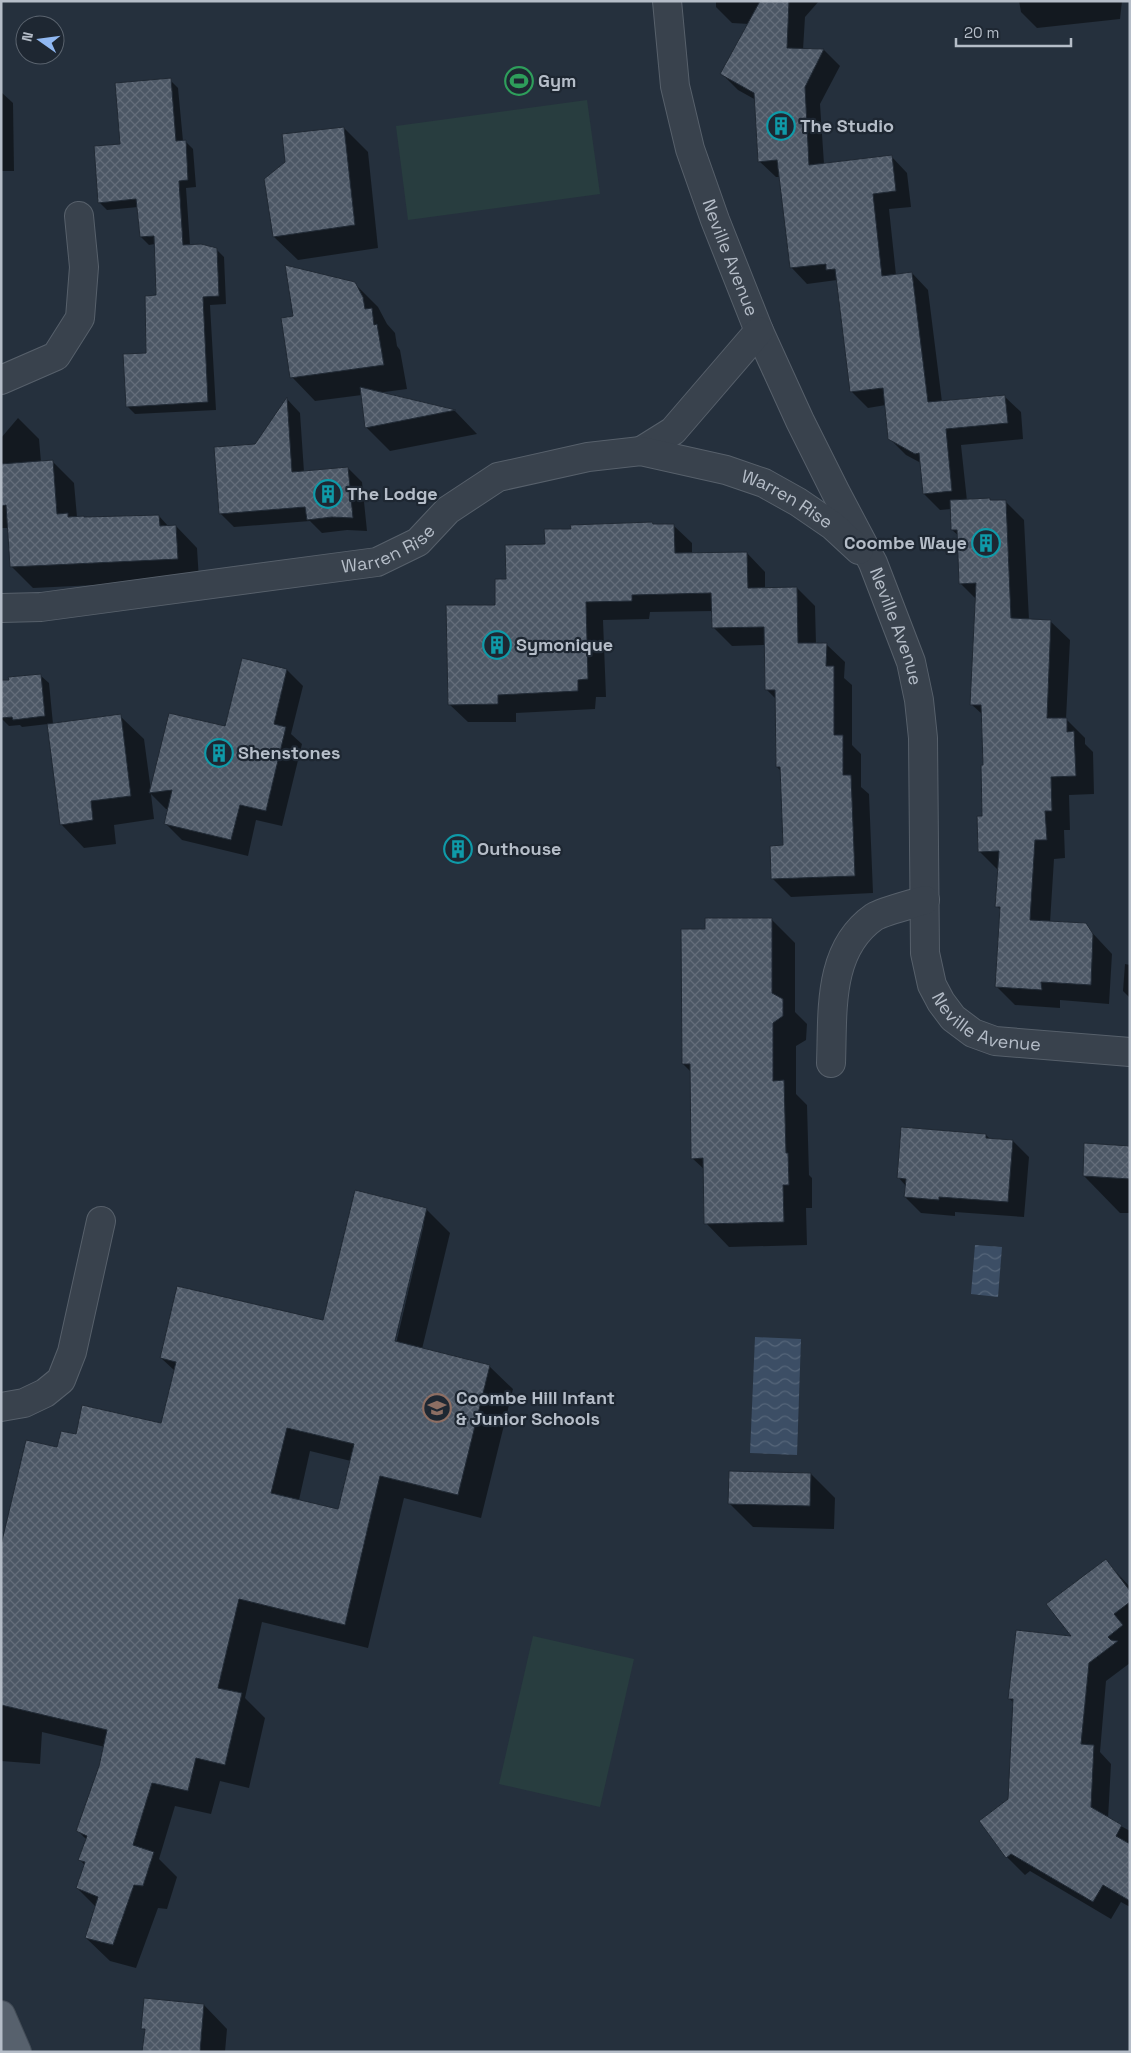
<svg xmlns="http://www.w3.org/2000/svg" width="1131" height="2053" font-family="'Space Grotesk',sans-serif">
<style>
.pitch{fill:#283d3f}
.water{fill:url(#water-waves)}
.shadow{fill:#0007;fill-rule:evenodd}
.building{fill:url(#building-cross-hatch);stroke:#202934;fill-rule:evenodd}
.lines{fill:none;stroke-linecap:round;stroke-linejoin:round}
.minor-casing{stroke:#57606b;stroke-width:30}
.major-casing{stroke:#424b56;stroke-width:30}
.minor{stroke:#39424d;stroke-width:28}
.major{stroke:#57616d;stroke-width:28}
.labels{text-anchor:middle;stroke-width:4.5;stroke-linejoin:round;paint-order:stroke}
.poi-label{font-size:18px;font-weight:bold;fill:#b5bdc8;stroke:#1e2732;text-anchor:start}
.street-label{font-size:18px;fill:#b5bdc8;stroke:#1e2732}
</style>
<defs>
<pattern id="water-waves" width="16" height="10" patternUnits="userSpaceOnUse" patternTransform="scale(1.25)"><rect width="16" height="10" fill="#3c4e65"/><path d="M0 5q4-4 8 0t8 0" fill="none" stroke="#56667a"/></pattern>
<pattern id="building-cross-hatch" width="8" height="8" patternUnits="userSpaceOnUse" patternTransform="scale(1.25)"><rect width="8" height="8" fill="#4c5765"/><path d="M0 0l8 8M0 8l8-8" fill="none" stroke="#646d7a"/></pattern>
</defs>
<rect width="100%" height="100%" fill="#25303d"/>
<!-- pitch -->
<g class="pitch">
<path d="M 587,100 L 600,194 L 408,220 L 396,126 Z"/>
<path d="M 533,1636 L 634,1659 L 600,1807 L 499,1784 Z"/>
</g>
<!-- water -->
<g class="water">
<path d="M 975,1245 L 1002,1247 L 998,1297 L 971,1294 Z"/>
<path d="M 755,1337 L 801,1339 L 797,1455 L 750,1453 Z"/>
</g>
<!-- shadow -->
<g class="shadow">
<path d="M 716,1 L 819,1 L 805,17 L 803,50 L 824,50 L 840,66 L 820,104 L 824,164 L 891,156 L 907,173 L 911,207 L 889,209 L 896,275 L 912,273 L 928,290 L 942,402 L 1004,396 L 1021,412 L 1023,439 L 961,445 L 967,501 L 1005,501 L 1024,520 L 1029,620 L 1050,621 L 1070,640 L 1066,719 L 1085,738 L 1085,744 L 1093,752 L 1094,794 L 1069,795 L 1070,830 L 1064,830 L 1065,858 L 1054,859 L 1050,923 L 1085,925 L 1112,954 L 1109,1004 L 1060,1000 L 1060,1008 L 1015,1005 L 996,986 L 1001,911 L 997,906 L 999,871 L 979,851 L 983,817 L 985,766 L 983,715 L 971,704 L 976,599 L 960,583 L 959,536 L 952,530 L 951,509 L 940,510 L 924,494 L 921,463 L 906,455 L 889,438 L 886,405 L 868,408 L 851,391 L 837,280 L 807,284 L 791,267 L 780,177 L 776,177 L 759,161 L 756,100 L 738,90 L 722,74 L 749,24 L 732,23 L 716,7 Z"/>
<path d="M 1019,1 L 1122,1 L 1120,19 L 1037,28 L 1021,12 Z"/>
<path d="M 170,80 L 178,88 L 183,141 L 185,141 L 193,149 L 196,187 L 186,188 L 190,245 L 216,249 L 224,257 L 226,304 L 210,305 L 216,410 L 135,414 L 127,406 L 148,354 L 157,297 L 155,244 L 149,245 L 141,237 L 138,207 L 107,210 L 99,202 L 121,145 Z"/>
<path d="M 1,92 L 13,103 L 14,171 L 1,171 Z"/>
<path d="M 344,128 L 368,152 L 378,248 L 298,260 L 274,237 Z"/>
<path d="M 354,283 L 378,307 L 387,324 L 395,333 L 397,346 L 400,350 L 407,389 L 377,393 L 455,411 L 477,434 L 390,451 L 367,428 L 362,395 L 315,401 L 292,377 L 294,317 Z"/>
<path d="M 287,399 L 300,413 L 304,472 L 348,468 L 362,482 L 367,531 L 347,530 L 322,533 L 310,521 L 234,527 L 220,513 L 255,446 Z"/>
<path d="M 18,418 L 39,439 L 41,462 L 52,461 L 74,483 L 77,517 L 159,516 L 169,527 L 176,526 L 197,548 L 199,580 L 33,588 L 12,567 L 9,528 L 1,528 L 1,438 Z"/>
<path d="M 654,525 L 673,525 L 692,543 L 692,554 L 747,553 L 765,572 L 765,589 L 797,588 L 815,606 L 816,644 L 826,644 L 845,662 L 844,678 L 852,685 L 852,745 L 861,754 L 861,787 L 869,794 L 873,893 L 791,897 L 773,879 L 784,846 L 781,771 L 777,767 L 777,700 L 766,689 L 765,645 L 732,646 L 713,627 L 713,611 L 650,612 L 649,619 L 603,620 L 606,697 L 596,697 L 595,709 L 516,713 L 516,722 L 468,722 L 449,704 L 507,580 L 546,545 Z"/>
<path d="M 287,670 L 303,686 L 291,734 L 302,744 L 282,826 L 256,820 L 248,856 L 182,840 L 165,823 L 169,809 L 166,809 L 151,794 L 154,819 L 114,825 L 116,844 L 84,848 L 61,824 L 48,724 L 22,727 L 20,725 L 9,726 L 1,718 L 41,676 L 49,683 L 53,724 L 120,716 L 144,739 L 151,791 L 226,728 Z"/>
<path d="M 771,919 L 795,943 L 795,1012 L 807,1024 L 806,1040 L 796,1046 L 796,1094 L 807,1105 L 809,1175 L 812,1178 L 812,1208 L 806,1208 L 807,1245 L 729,1247 L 706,1223 L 705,1170 L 692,1158 L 691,1072 L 683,1064 L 706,930 Z"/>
<path d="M 1125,964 L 1130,965 L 1130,998 L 1123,991 Z"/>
<path d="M 986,1135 L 990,1139 L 1013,1141 L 1029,1157 L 1024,1217 L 955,1212 L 955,1216 L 921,1213 L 905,1197 L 906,1186 L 899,1178 Z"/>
<path d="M 1130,1147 L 1130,1213 L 1120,1213 L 1084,1176 Z"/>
<path d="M 426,1209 L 450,1233 L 422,1349 L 489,1366 L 513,1389 L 481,1518 L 404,1498 L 368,1648 L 262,1622 L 245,1698 L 265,1718 L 249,1788 L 220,1781 L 211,1814 L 175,1806 L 159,1859 L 177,1877 L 167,1909 L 158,1908 L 136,1968 L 110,1961 L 86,1938 L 96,1907 L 77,1888 L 85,1865 L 79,1859 L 87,1840 L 78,1831 L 100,1766 L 105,1747 L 42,1732 L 40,1764 L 1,1761 L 1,1550 L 58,1449 L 76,1436 L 162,1425 L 175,1371 L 161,1358 L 324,1322 ZM 422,1224 L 424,1224 L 395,1348 L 392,1347 ZM 310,1451 L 351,1461 L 339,1510 L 299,1500 Z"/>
<path d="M 811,1474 L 835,1498 L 834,1529 L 753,1527 L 730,1504 Z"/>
<path d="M 1105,1560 L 1130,1587 L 1130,1663 L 1106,1681 L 1100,1752 L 1111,1764 L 1108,1819 L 1130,1831 L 1130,1907 L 1121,1902 L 1111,1919 L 1030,1871 L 1025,1875 L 1007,1857 L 1014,1703 L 1009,1698 L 1074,1638 Z"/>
<path d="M 204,2005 L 227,2029 L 225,2052 L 143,2052 L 146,2031 L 142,2028 Z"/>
</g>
<!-- building -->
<g class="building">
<path d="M 760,1 L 789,1 L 787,48 L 824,49 L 805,87 L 809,165 L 892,155 L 896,191 L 873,194 L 882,276 L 912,272 L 928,402 L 1005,395 L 1008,423 L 946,429 L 952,491 L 923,494 L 919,453 L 915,454 L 888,439 L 883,388 L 850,392 L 835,269 L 826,270 L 826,264 L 790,268 L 777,160 L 758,162 L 754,93 L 720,74 Z"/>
<path d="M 171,78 L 176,141 L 186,140 L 188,180 L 179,181 L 183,245 L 201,244 L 217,248 L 219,296 L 203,297 L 208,402 L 126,407 L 123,354 L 146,353 L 145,296 L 156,295 L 154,236 L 140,237 L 136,199 L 98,203 L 94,146 L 120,144 L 115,83 Z"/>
<path d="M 344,127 L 355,225 L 273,237 L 264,179 L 285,162 L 282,134 Z"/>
<path d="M 285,265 L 355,282 L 363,297 L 365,309 L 372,308 L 374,325 L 377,324 L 384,365 L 290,378 L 281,318 L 293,316 Z"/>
<path d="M 360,387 L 456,410 L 365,428 Z"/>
<path d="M 287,397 L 292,472 L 348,467 L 353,518 L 332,517 L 307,520 L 305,507 L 219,514 L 214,447 L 255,444 Z"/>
<path d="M 53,460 L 57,514 L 68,513 L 68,517 L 84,516 L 84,517 L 159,515 L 160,526 L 176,525 L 178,559 L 10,567 L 6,505 L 1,506 L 1,464 Z"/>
<path d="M 990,498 L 990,500 L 1006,500 L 1011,618 L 1051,620 L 1047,718 L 1067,718 L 1067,732 L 1074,731 L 1076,776 L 1051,777 L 1052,811 L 1045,811 L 1047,840 L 1035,840 L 1030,920 L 1086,923 L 1093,934 L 1091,985 L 1041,982 L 1042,990 L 995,987 L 1000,907 L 995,907 L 999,851 L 978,852 L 977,816 L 982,816 L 981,765 L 983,765 L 981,705 L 970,705 L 976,583 L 959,584 L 957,530 L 951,530 L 950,500 Z"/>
<path d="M 652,522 L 653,524 L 674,524 L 675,553 L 747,552 L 748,588 L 797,587 L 798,643 L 827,643 L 826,666 L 834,666 L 834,735 L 843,735 L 843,775 L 851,775 L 855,876 L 771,879 L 770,846 L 783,845 L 780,767 L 776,767 L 775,690 L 765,690 L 764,627 L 712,628 L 711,593 L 632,595 L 632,601 L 586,602 L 588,679 L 578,680 L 578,691 L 498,695 L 498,704 L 448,705 L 446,605 L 495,605 L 495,579 L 506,579 L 505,545 L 545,544 L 544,529 L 571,529 L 570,525 Z"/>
<path d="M 242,658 L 287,669 L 274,724 L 286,727 L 266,811 L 240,805 L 231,840 L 164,824 L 172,790 L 149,793 L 169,713 L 225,726 Z"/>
<path d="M 41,674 L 45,716 L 13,720 L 12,717 L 1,718 L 1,680 L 9,680 L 8,677 Z"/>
<path d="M 121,714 L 131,796 L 91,801 L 93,820 L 60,825 L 47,724 Z"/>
<path d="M 705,918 L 772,918 L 772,993 L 783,999 L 783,1016 L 773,1023 L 773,1081 L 784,1080 L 786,1153 L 788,1153 L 789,1185 L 783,1185 L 784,1222 L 704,1224 L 703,1158 L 691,1159 L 690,1064 L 682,1064 L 681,929 L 705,929 Z"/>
<path d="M 901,1127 L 986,1134 L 986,1138 L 1013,1140 L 1008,1202 L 939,1197 L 939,1200 L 904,1197 L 906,1179 L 897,1178 Z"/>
<path d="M 1084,1143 L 1130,1146 L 1130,1179 L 1083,1176 Z"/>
<path d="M 355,1190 L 427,1208 L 395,1341 L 490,1365 L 458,1495 L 380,1476 L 345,1625 L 239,1599 L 218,1688 L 242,1693 L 225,1765 L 196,1758 L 188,1791 L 152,1783 L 133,1845 L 154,1852 L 143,1886 L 134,1885 L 113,1945 L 85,1938 L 98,1897 L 76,1888 L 85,1862 L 78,1860 L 87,1836 L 76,1831 L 99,1766 L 107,1730 L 1,1705 L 1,1545 L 26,1440 L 57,1447 L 61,1431 L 76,1434 L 82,1405 L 161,1423 L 176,1362 L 160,1358 L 177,1286 L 323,1320 ZM 287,1428 L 354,1444 L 338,1509 L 271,1493 Z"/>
<path d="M 729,1471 L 811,1473 L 810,1506 L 728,1504 Z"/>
<path d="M 1106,1559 L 1130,1591 L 1130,1602 L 1114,1614 L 1123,1625 L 1108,1637 L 1111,1640 L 1118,1641 L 1089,1663 L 1081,1744 L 1094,1745 L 1091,1807 L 1122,1825 L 1116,1836 L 1130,1844 L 1130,1901 L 1103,1885 L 1093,1902 L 1011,1854 L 1006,1858 L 979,1821 L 1008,1799 L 1013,1699 L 1008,1699 L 1016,1630 L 1071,1636 L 1046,1604 Z"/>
<path d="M 144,1998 L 204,2004 L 200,2052 L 142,2052 L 145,2029 L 141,2029 Z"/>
</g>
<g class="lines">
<defs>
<g id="minor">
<path id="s1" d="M 667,1 L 675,86 L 690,149 L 715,220 L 759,331 L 800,421 L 835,491 L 873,563 L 911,662 L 919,700 L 923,738 L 925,953 L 932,985 L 941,1002 L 953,1018 L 973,1033 L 995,1041 L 1130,1052"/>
<path d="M 1,380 L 56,356 L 80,318 L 84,267 L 79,216"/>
<path d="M 641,451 L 673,431 L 759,331"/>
<path id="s2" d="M 1,608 L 41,607 L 377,562 L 418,542 L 448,510 L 498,477 L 588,457 L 641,451 L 726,470 L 764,483 L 798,502 L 833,526 L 859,550"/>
<path d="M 831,1063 C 833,1012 827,950 874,917 C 884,911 913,904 925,900"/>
<path d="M 1,1407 L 24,1403 L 45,1393 L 61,1380 L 72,1352 L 101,1221"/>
</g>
<path id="major" d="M 1,2015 L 17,2052"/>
</defs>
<!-- minor casing -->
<use href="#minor" class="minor-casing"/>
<!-- major casing -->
<use href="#major" class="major-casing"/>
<!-- minor -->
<use href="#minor" class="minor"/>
<!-- major -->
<use href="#major" class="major"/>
</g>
<!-- icons -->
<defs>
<symbol id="stadium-ring" viewBox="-11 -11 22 22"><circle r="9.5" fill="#1e2732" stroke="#2e9e5b" stroke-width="1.5"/><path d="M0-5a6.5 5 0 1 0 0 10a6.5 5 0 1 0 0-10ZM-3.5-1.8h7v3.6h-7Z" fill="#2e9e5b"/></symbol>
<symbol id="building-ring" viewBox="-11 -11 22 22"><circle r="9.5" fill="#1e2732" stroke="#0f9aa8" stroke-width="1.5"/><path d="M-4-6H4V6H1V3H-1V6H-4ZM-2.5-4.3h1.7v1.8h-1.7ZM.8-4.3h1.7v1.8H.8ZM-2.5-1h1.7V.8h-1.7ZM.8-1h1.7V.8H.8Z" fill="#0f9aa8"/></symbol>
<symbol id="school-ring" viewBox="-11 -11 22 22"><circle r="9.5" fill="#1e2732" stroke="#8d6e63" stroke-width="1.5"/><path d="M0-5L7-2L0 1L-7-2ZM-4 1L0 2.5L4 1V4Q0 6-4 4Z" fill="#8d6e63"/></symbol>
</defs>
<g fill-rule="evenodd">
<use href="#stadium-ring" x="503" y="65" width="32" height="32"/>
<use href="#building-ring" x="765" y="110" width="32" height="32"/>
<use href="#building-ring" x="312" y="478" width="32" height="32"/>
<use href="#building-ring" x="970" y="527" width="32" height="32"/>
<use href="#building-ring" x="481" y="629" width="32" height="32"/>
<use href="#building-ring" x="203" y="737" width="32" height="32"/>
<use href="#building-ring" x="442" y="833" width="32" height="32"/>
<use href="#school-ring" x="421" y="1392" width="32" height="32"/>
</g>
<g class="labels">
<!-- poi labels -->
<g class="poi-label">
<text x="538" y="87">Gym</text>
<text x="800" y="132">The Studio</text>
<text x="347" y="500">The Lodge</text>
<text x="967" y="549" text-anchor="end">Coombe Waye</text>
<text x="516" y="651">Symonique</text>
<text x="238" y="759">Shenstones</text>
<text x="477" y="855">Outhouse</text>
<text x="456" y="1404">Coombe Hill Infant<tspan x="456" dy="21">&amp; Junior Schools</tspan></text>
</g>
<!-- street labels -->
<g class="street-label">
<text dy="6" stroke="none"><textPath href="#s1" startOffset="266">Neville Avenue</textPath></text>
<text dy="6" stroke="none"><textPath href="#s2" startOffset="829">Warren Rise</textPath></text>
<text dy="6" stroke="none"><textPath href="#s2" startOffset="394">Warren Rise</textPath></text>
<text dy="6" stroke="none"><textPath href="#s1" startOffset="671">Neville Avenue</textPath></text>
<text dy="6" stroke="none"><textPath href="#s1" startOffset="1106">Neville Avenue</textPath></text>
</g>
</g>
<!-- border -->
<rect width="1131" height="2053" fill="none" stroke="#b5bdc8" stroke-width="5"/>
<!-- north arrow -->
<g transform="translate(40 40) rotate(284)"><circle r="24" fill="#1e2732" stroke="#5a636e"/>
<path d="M0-4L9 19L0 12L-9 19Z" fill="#90b8f2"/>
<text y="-8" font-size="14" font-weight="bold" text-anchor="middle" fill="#b5bdc8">N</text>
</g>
<!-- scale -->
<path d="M956 38v8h115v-8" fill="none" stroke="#b5bdc8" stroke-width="2.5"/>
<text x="964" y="38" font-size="15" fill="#b5bdc8" stroke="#1e2732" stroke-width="4" paint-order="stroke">20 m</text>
</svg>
